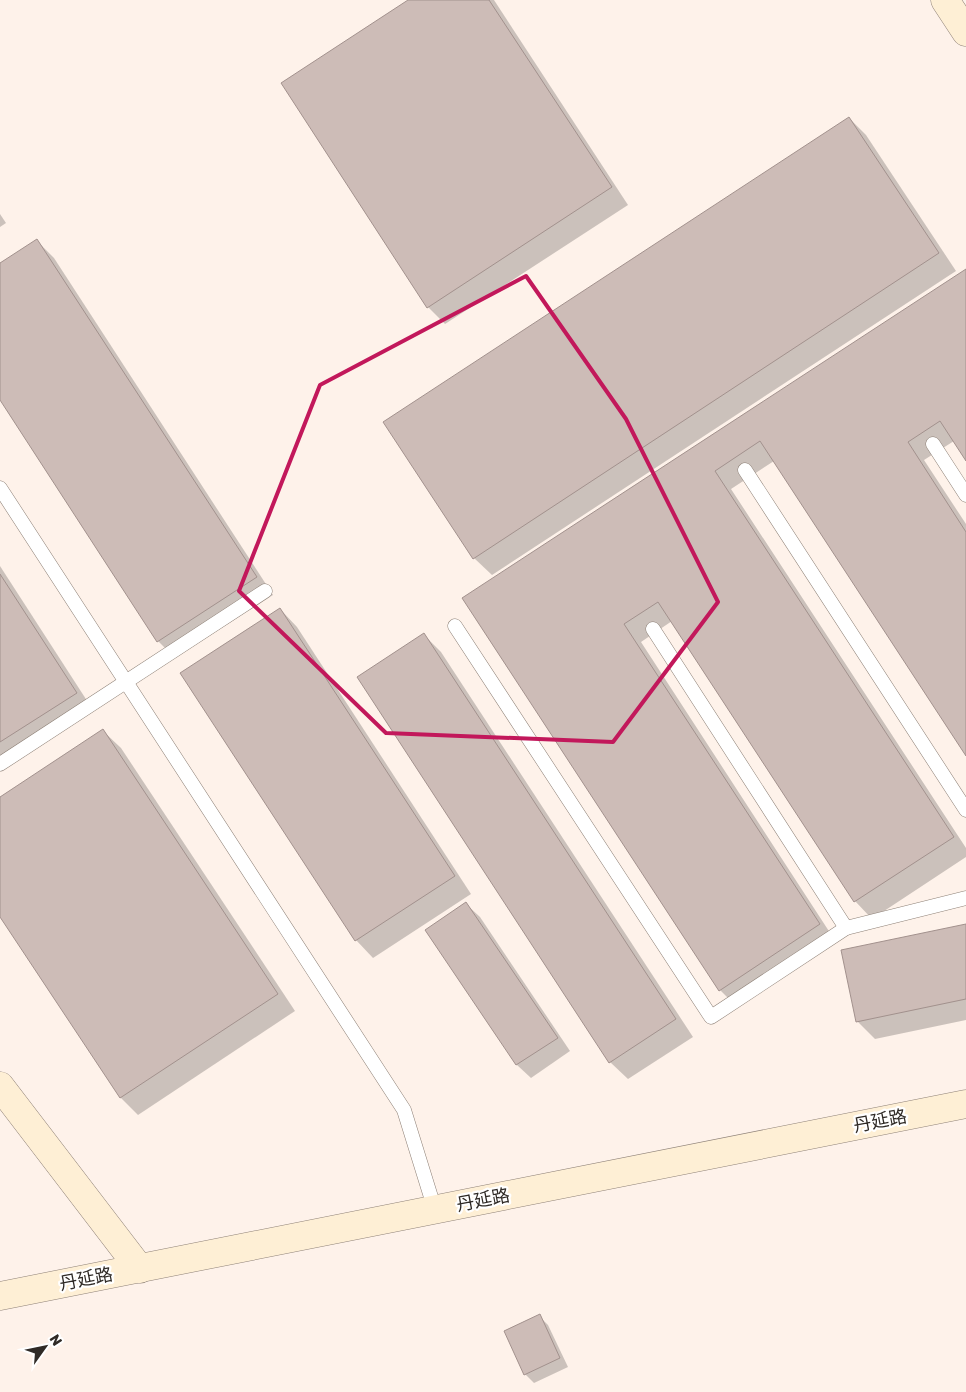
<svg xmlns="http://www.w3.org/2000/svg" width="966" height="1392" font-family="Rubik,'Noto Sans SC',sans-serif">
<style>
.shadow{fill:#0003}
.building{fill:#cdbcb7;stroke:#a2918d}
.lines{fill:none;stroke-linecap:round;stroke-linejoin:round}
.lane-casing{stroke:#8e8177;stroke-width:15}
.secondary-casing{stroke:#8e8177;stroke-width:29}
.lane{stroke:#fff;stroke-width:14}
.secondary{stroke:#feefd5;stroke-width:28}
.marked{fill:none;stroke:#c2185b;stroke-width:4;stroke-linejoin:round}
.labels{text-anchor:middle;stroke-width:4.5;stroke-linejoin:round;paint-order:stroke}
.street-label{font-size:18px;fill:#2f2a26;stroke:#fff}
</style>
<rect width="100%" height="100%" fill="#fef2ea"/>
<!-- shadow -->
<g class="shadow">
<path d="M 410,0 L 494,0 L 628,205 L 445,324 L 428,307 Z"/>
<path d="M 849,118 L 866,135 L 956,271 L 492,575 L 474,558 Z"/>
<path d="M 0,214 L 6,223 L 0,227 Z"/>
<path d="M 37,241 L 54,258 L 273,595 L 175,658 L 158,641 L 0,397 L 0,265 Z"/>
<path d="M 966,270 L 966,459 L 954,441 L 924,460 L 966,524 L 966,754 L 774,461 L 731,489 L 966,848 L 966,857 L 872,919 L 855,901 L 672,621 L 641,642 L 836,942 L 737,1007 L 720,990 L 464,599 Z"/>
<path d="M 0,566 L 93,710 L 0,771 Z"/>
<path d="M 280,609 L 297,627 L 471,894 L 373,958 L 356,940 Z"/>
<path d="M 424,635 L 441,652 L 693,1037 L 628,1079 L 610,1062 Z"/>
<path d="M 103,731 L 121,748 L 295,1011 L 138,1115 L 121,1098 L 0,915 L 0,799 Z"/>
<path d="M 466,904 L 480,917 L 570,1051 L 531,1078 L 517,1065 L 427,930 Z"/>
<path d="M 966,925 L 966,1020 L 875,1039 L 857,1021 Z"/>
<path d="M 539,1316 L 548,1325 L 568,1367 L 534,1383 L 525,1374 Z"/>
</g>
<!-- building -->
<g class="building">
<path d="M 408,0 L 489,0 L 612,187 L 427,308 L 281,83 Z"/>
<path d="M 849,117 L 939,253 L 473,559 L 383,422 Z"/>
<path d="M 37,239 L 257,577 L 157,642 L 0,400 L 0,263 Z"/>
<path d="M 966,269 L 966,461 L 940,421 L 908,442 L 966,532 L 966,756 L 760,441 L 715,471 L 954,837 L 854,902 L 658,602 L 624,624 L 820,924 L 719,991 L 462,598 Z"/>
<path d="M 0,574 L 77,693 L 0,742 Z"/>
<path d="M 280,608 L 455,876 L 355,941 L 180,673 Z"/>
<path d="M 424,633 L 676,1019 L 609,1063 L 357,677 Z"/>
<path d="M 103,729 L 278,994 L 120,1098 L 0,917 L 0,797 Z"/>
<path d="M 466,902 L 558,1038 L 516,1065 L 425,930 Z"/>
<path d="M 966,924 L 966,999 L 856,1022 L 841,950 Z"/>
<path d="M 540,1314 L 560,1358 L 524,1375 L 504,1331 Z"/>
</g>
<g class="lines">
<defs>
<g id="lane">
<path d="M 933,444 L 966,495"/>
<path d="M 745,470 L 966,810"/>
<path d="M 0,488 L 404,1110 L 435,1210"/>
<path d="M 455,626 L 711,1017 L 846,928 L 966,898"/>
<path d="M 653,629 L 846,928"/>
<path d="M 0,764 L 265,591"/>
</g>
<g id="secondary">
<path d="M 945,0 L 966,32"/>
<path d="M 0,1086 L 140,1269"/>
<path d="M 0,1296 L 966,1104"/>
</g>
</defs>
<!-- lane casing -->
<use href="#lane" class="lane-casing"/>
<!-- secondary casing -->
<use href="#secondary" class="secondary-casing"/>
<!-- lane -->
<use href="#lane" class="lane"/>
<!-- secondary -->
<use href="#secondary" class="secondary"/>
</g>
<!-- marked area -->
<path class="marked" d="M 526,276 L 626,419 L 718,602 L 613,742 L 386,733 L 239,591 L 320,385 Z"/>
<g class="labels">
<!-- street labels -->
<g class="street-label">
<text transform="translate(880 1121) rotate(-11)" y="6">丹延路</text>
<text transform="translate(483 1200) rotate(-11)" y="6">丹延路</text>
<text transform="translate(86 1279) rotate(-11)" y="6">丹延路</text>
</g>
</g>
<!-- north arrow -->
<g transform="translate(45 1347) rotate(57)" stroke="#ffffff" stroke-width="4" paint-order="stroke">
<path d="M0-4L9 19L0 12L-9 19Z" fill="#2f2a26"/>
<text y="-8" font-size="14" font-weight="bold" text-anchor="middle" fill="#2f2a26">N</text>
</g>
</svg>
